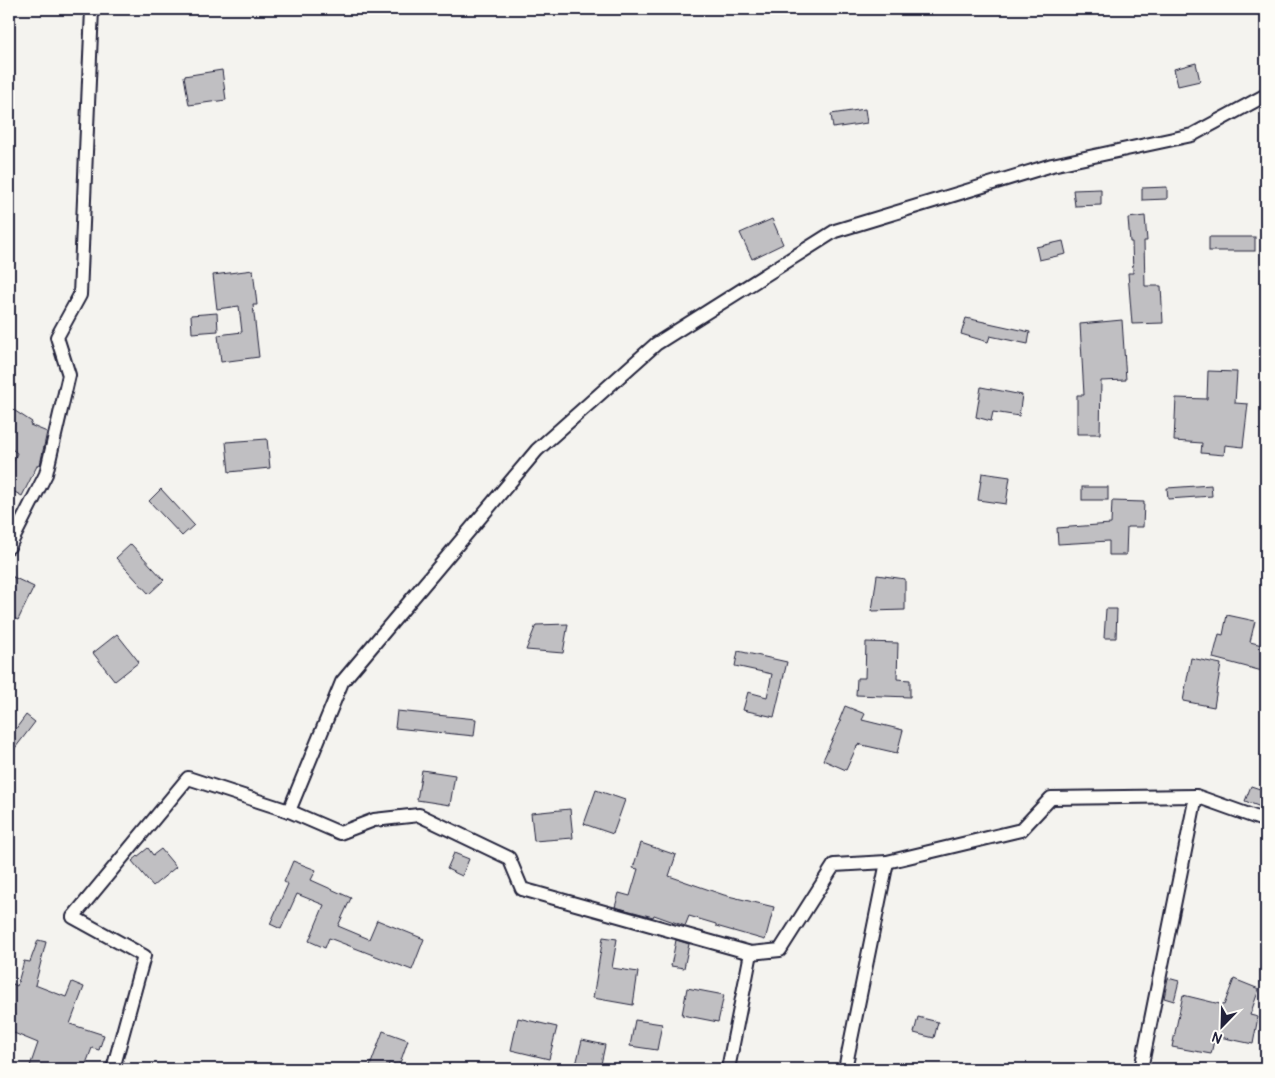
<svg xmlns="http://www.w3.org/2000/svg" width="1275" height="1078" font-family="Pangolin,sans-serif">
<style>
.building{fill:#c0bfc2;stroke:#22223b}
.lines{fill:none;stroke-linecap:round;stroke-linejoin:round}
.minor-casing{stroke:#22223b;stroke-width:16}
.minor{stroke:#fdfcf7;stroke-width:12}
</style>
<rect width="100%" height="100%" fill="#f4f3ef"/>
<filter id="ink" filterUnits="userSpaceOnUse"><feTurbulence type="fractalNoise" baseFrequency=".02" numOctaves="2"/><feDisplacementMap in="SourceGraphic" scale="10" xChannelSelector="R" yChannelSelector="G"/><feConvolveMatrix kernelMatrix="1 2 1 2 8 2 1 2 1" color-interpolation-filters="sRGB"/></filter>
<g filter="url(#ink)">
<!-- building -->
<g class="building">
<path d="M 1196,63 L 1200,81 L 1178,86 L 1174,69 Z"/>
<path d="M 222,70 L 226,100 L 189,105 L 184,76 Z"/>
<path d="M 865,109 L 867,123 L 833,128 L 831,114 Z"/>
<path d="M 1167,187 L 1167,199 L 1142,200 L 1142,188 Z"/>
<path d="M 1101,189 L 1101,205 L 1075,206 L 1073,190 Z"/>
<path d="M 1145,216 L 1147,241 L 1144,241 L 1145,286 L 1161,286 L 1163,323 L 1132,324 L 1128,273 L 1133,273 L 1132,242 L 1130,242 L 1128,218 Z"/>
<path d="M 772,219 L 783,244 L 752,259 L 740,233 Z"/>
<rect x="1209" y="237" width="46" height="14"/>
<path d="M 1063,241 L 1066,254 L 1039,260 L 1036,247 Z"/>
<path d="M 253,270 L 257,305 L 253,305 L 259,357 L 221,362 L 218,335 L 242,332 L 239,306 L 217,309 L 213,275 Z"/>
<path d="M 217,313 L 218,331 L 192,333 L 191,315 Z"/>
<path d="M 966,318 L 1030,332 L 1028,344 L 990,336 L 988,342 L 961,334 Z"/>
<path d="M 1122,320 L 1126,380 L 1101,381 L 1100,434 L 1077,434 L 1077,395 L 1084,395 L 1080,324 Z"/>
<path d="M 1208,371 L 1237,372 L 1235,403 L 1248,404 L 1243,447 L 1225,445 L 1224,455 L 1201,453 L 1202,443 L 1174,441 L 1176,398 L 1207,399 Z"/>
<path d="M 981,387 L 1022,395 L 1019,416 L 993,412 L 991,421 L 976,417 Z"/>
<path d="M 9,407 L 32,422 L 30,425 L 47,432 L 40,465 L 38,464 L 22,496 L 9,489 L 9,472 L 17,453 L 9,447 Z"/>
<path d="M 267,439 L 270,468 L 229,472 L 226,442 Z"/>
<path d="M 982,473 L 1010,477 L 1006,504 L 978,500 Z"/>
<path d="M 1211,485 L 1212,496 L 1168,499 L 1167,488 Z"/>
<rect x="1082" y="487" width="26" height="13"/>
<path d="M 161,489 L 194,525 L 182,536 L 149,501 Z"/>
<path d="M 1112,501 L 1144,502 L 1143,527 L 1127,527 L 1126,555 L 1109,555 L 1109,541 L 1058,544 L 1057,528 L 1111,524 Z"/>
<path d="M 131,544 L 164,580 L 149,594 L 116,558 Z"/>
<path d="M 9,575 L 34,587 L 18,620 L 9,616 Z"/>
<path d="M 877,575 L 905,579 L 905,610 L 872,611 Z"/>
<path d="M 1106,609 L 1117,609 L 1116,638 L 1104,638 Z"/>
<path d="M 1227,615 L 1255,621 L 1250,642 L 1266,646 L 1266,672 L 1213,658 L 1219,634 L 1223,635 Z"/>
<path d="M 568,624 L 563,653 L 526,650 L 536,625 Z"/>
<path d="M 117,634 L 139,662 L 115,681 L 93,653 Z"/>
<path d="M 866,642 L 898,643 L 897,679 L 910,680 L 910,697 L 856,695 L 857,678 L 865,678 Z"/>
<path d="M 738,651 L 787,662 L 774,717 L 743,710 L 748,692 L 767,697 L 772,674 L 735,666 Z"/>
<path d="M 1191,658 L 1221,664 L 1214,707 L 1183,701 Z"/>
<path d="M 845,706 L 865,714 L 862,720 L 903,730 L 897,753 L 858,744 L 846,770 L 823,760 L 841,721 L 839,721 Z"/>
<path d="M 397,711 L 476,719 L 474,736 L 395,728 Z"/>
<path d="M 26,715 L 35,722 L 9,756 L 9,738 Z"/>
<path d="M 422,770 L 455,775 L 450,805 L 417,800 Z"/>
<path d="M 1251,786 L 1266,791 L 1266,809 L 1245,801 Z"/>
<path d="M 596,790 L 625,800 L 613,834 L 584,824 Z"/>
<path d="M 570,809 L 573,838 L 534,841 L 531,813 Z"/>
<path d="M 641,843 L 676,855 L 669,876 L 724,895 L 774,907 L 765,940 L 716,926 L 716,924 L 689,916 L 685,926 L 654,915 L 653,917 L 615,907 L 619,893 L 630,896 L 638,869 L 633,868 Z"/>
<path d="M 148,848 L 153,855 L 161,849 L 176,867 L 153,886 L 132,861 Z"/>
<path d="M 454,853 L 469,859 L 462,876 L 447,869 Z"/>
<path d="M 293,861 L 316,870 L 311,880 L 351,898 L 338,926 L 369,939 L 377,920 L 424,939 L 412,970 L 329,938 L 325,948 L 309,941 L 324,905 L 297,894 L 281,929 L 270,924 L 288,884 L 284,882 Z"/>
<path d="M 603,937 L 617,939 L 612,968 L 638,972 L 633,1005 L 593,998 Z"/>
<path d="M 38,940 L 46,942 L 35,985 L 66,997 L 72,982 L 84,987 L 70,1024 L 104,1035 L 99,1050 L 92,1048 L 84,1069 L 29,1069 L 38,1043 L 9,1031 L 9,982 L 17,986 L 24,961 L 30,962 Z"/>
<path d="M 676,940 L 689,944 L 684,968 L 671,966 Z"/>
<path d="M 1168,978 L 1179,981 L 1174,1001 L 1164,998 Z"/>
<path d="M 1234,979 L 1259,989 L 1250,1015 L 1258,1017 L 1253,1044 L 1215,1036 L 1211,1054 L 1172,1047 L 1183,995 L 1224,1005 Z"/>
<path d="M 687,988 L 724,995 L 718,1022 L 682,1015 Z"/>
<path d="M 918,1017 L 938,1022 L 934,1038 L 914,1033 Z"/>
<path d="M 518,1018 L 557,1027 L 549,1059 L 511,1050 Z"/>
<path d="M 635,1020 L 662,1024 L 657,1050 L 630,1046 Z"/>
<path d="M 383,1031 L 408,1040 L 399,1066 L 389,1063 L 388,1069 L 369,1069 Z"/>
<path d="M 582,1040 L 605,1045 L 600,1069 L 575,1069 Z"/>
</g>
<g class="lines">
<defs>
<g id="minor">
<path d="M 9,547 L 46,474 L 69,375 L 57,337 L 80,295 L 92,9"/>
<path d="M 289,811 L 342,682 L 537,450 L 656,344 L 835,231 L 1052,165 L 1192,135 L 1266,95"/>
<path d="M 113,1069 L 144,956 L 73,917 L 188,778 L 289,811 L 340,833 L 374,820 L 419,815 L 509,858 L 522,889 L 751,953 L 780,950 L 834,865 L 887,862 L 1021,830 L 1051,798 L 1196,796 L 1266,821"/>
<path d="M 728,1069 L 751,953"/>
<path d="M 845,1069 L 887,862"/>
<path d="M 1141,1069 L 1196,796"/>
</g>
</defs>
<!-- minor casing -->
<use href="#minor" class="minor-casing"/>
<!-- minor -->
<use href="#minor" class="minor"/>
</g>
</g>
<!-- margin -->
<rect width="1275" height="1078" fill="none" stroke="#fdfcf7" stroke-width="30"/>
<rect x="15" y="15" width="1245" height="1048" fill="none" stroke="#22223b" stroke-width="2" filter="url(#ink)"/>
<!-- north arrow -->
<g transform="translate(1222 1026) rotate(203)" stroke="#fdfcf7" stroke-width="4" paint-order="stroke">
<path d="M0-4L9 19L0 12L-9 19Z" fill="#22223b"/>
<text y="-8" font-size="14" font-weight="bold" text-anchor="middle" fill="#22223b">N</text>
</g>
</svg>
